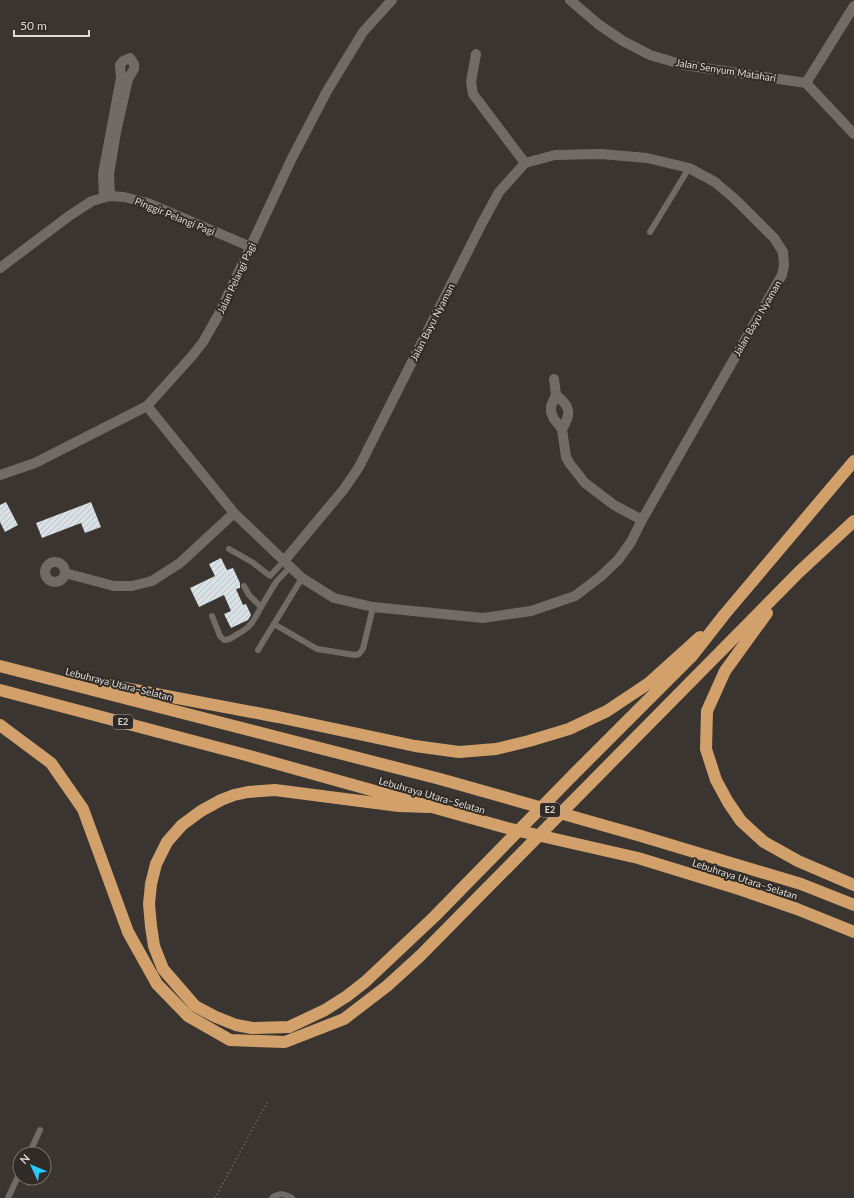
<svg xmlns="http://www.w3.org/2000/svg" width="854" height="1198" font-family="Lato,sans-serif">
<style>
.building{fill:url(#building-hatch)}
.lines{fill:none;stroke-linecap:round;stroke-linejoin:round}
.path{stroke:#6d6864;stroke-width:2;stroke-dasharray:1 3;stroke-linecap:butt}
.service{stroke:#716b66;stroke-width:6}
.minor{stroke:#716b66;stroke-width:10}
.motorway{stroke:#d2a16b;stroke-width:12}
.labels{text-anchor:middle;stroke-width:4;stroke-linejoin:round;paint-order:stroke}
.shield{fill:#302b26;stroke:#aaa6a3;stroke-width:1}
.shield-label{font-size:9px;font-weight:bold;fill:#dedbd8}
.street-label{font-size:10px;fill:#dedbd8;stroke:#302b26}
</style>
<defs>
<pattern id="building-hatch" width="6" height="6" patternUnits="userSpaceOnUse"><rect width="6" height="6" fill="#d9e1e5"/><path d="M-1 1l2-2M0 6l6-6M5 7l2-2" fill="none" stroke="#bbc1c4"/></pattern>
</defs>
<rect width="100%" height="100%" fill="#3a3530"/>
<!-- building -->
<g class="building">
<path d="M 6,502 L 18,525 L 5,532 L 0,522 L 0,505 Z"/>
<path d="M 91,502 L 101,527 L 85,533 L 81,523 L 42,538 L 36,523 Z"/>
<path d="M 221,558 L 227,570 L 233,568 L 240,583 L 240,588 L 236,589 L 243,605 L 246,604 L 251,615 L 248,620 L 231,628 L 224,614 L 231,611 L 224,595 L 199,607 L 190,588 L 215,576 L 209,564 Z"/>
</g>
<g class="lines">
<!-- path -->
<path class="path" d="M 215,1198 L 268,1101"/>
<!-- service -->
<g class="service">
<path d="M 650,232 L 689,168"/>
<path d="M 229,549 L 252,562 L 270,576 L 284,561"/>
<path d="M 244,586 L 249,595 L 261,607 L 276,582 L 290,567"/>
<path d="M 212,616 L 220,636 L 224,640 C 229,640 232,638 236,635 C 250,628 254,621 261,607"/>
<path d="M 274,624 L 317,649 L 355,655 L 359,654 L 363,649 L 373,607"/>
<path d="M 258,650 L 302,578"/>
<path d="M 29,1154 L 40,1130"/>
<path d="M 8,1198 L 20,1172"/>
<path d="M 272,1198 C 279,1192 285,1194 292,1198"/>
</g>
<!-- minor -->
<g class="minor">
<path d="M 570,0 L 598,24 L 623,41 L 650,55 L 684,65 L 806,83 L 854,134"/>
<path d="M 476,54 L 471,82 L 473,94 L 525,163"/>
<path d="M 806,83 L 854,6"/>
<path d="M 104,196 L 103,174 L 121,78 L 120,65 L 123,61 L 130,58 L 134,64 L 134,69 L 128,79 L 116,132 L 109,174 L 110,196"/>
<path d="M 0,268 L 69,216 L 92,201 L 110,196 L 124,197 L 148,203 L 251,247"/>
<path d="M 554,379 L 556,395 L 551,406 L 551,412 L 554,419 L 562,429"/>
<path d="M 556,395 C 570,406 572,413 562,429 L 566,457 L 570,464 L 585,483 L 614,505 L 642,520"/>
<path d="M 147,406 L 234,513 L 302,578 L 334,598 L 373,607 L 483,618 L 531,611 L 575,596 L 600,577 L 618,560 L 631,542 L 642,520 L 782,275 L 784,265 L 783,252 L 774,238 L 736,200 L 715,182 L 689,168 L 647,158 L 601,154 L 555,155 L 525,163 L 499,192 L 481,225 L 359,467 L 344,489 L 284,561"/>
<path d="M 0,475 L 35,463 L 147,406 L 192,356 L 203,342 L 219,314 L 292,158 L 327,91 L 363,32 L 392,0"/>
<circle cx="55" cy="572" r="10"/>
<path d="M 65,573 L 114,586 L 132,586 L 152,581 L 180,563 L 234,513"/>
</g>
<!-- motorway -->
<g class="motorway">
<path d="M 767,613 L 725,671 L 707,711 L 706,749 L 716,780 L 728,802 L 741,821 L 764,842 L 798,861 L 854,885"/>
<path d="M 0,666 L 440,779 L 641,836 L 801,884 L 854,905"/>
<path d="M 103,684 L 278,717 L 415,746 L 459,752 L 496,749 L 529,741 L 569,729 L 607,711 L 649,683 L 700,637"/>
<path d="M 0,690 L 246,755 L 507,828 L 638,858 L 739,889 L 797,909 L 854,932"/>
<path d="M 0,725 L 51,763 L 83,809 L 128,932 L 157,984 L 188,1016 L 230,1040 L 285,1042 L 344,1019 L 387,986 L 420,956 L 799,572 L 854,521"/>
<path d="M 429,807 L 399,806 L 275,790 L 248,792 L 234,795 L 221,800 L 201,811 L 182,825 L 167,842 L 156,864 L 151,884 L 149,904 L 151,926 L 154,946 L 163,969 L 195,1006 L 216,1017 L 236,1025 L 252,1028 L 289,1027 L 325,1010 L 347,996 L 365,982 L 434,917 L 577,771 L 692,656 L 724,615 L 854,461"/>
</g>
</g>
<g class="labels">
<!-- shield labels -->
<g class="shield">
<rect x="113" y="715" width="20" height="14" rx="3"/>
<rect x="540" y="803" width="20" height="14" rx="3"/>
</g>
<g class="shield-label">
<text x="123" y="725">E2</text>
<text x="550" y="813">E2</text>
</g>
<!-- street labels -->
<g class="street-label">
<text transform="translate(726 70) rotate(9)" y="4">Jalan Senyum Matahari</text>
<text transform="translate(175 216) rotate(22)" y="4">Pinggir Pelangi Pagi</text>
<text transform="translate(236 278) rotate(-65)" y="4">Jalan Pelangi Pagi</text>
<text transform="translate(757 318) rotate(-60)" y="4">Jalan Bayu Nyaman</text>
<text transform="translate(432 322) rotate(-63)" y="4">Jalan Bayu Nyaman</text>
<text transform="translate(119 684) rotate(14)" y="4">Lebuhraya Utara–Selatan</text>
<text transform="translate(432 795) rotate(16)" y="4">Lebuhraya Utara–Selatan</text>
<text transform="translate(745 879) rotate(18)" y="4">Lebuhraya Utara–Selatan</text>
</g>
</g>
<!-- north arrow -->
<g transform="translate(32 1166) rotate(314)"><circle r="19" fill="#302b26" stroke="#76716d"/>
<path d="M0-3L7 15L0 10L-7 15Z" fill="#29c8ff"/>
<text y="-6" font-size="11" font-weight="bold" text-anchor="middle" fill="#dedbd8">N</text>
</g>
<!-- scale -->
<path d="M14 30v6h75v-6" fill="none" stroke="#dedbd8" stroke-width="2"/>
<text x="20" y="30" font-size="12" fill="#dedbd8" stroke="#302b26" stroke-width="3" paint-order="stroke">50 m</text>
</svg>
